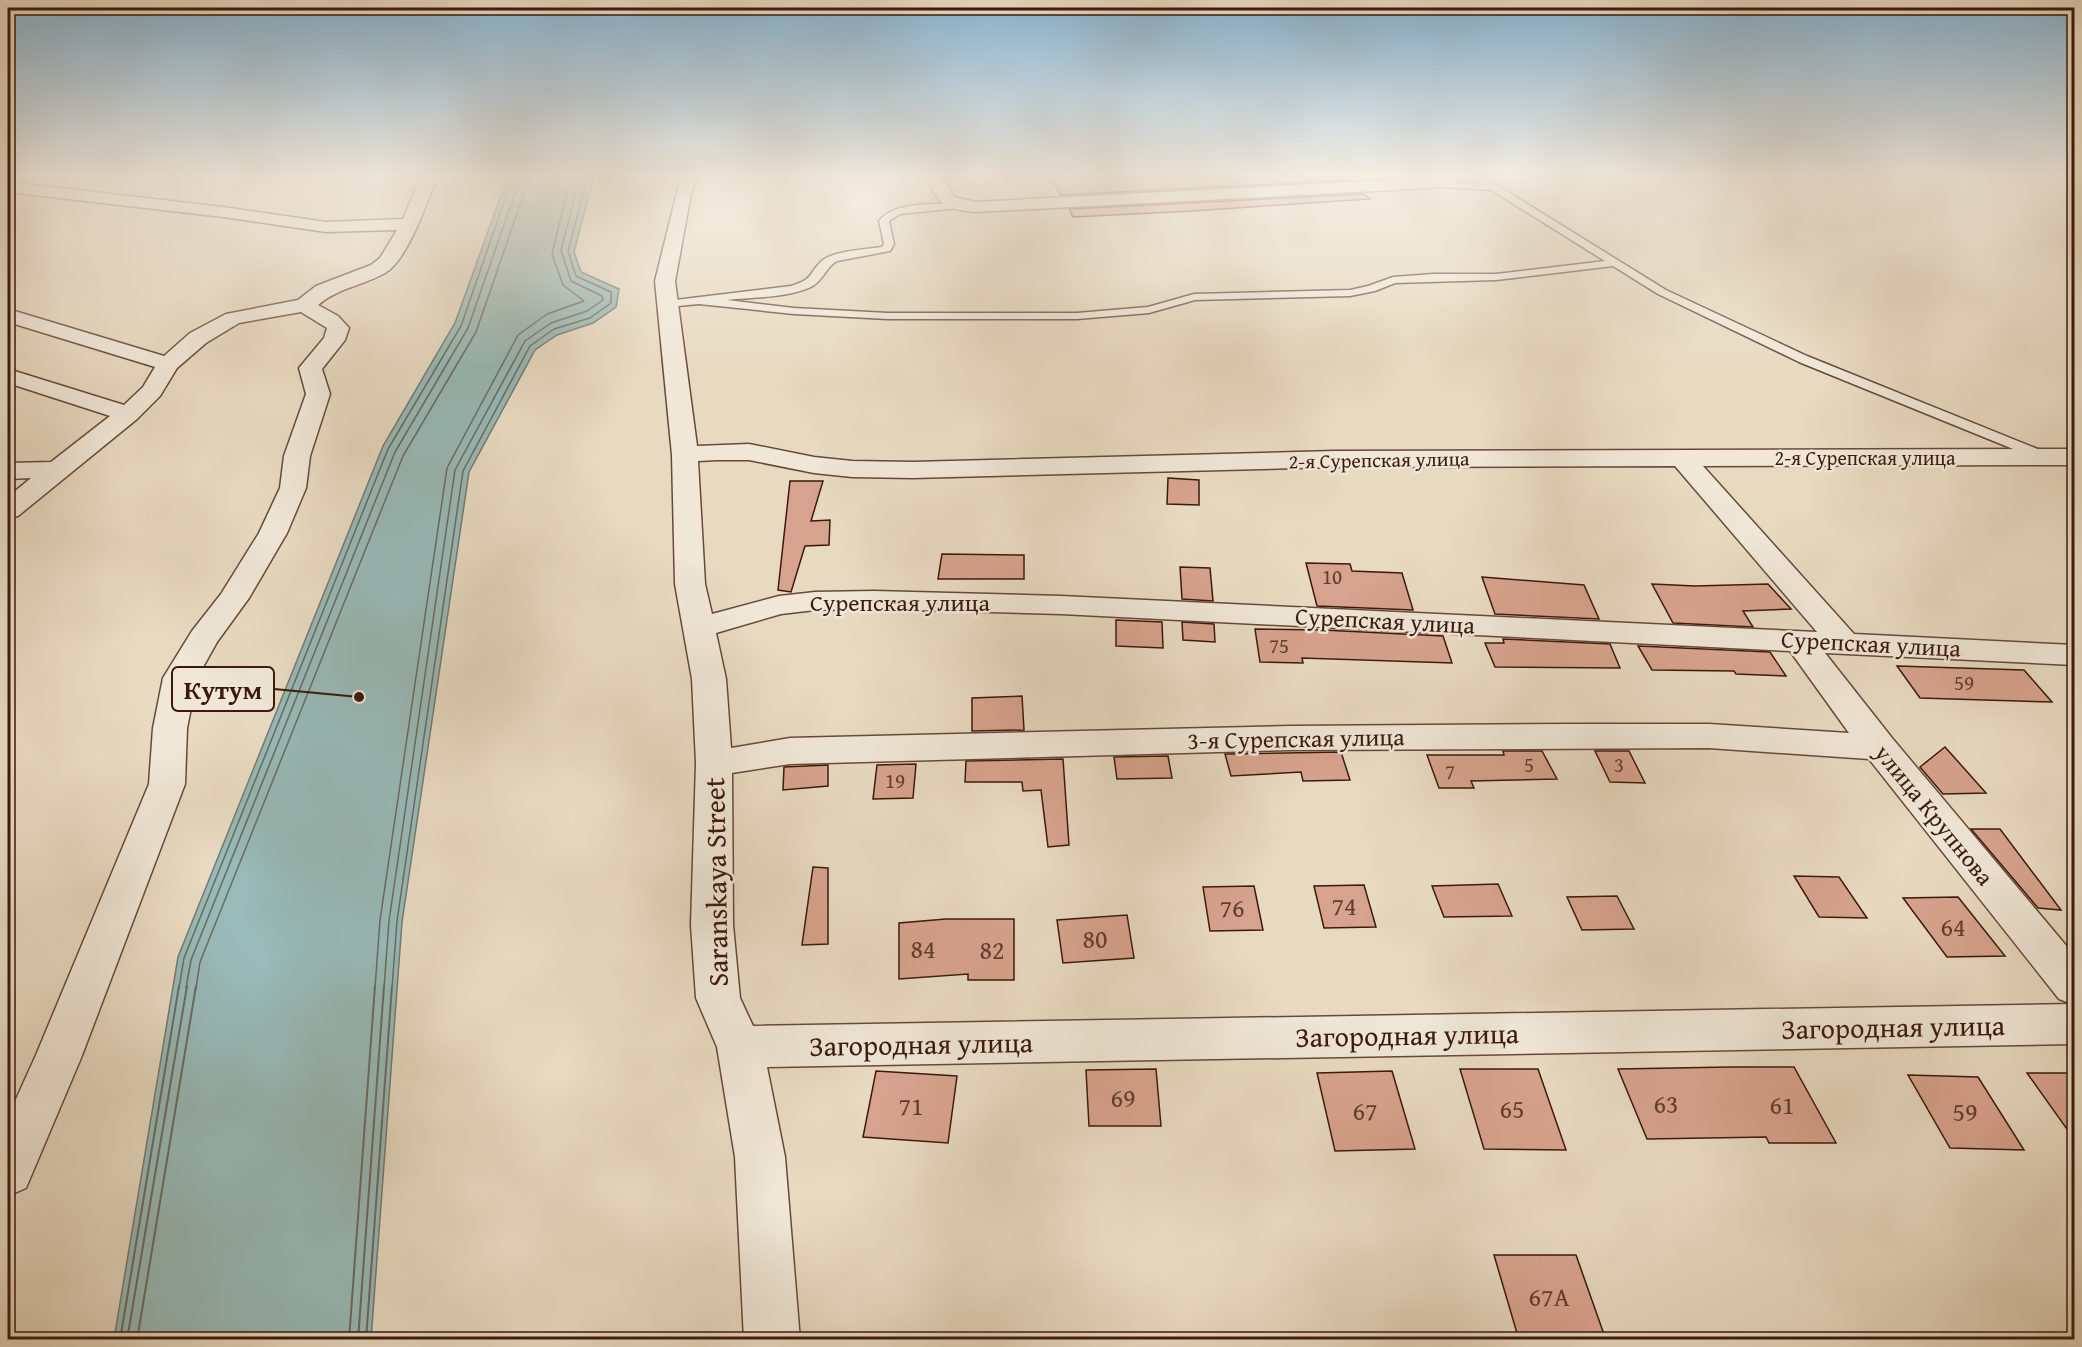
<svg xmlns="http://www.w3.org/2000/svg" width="2082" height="1347" font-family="'Gentium Book Plus',serif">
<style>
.water{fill:#98bab8;stroke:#737a73;stroke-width:1.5}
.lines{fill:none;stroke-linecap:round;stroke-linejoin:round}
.shore-far1{stroke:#6a6a62;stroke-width:1.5}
.shore{stroke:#6a6a62;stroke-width:2}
.building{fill:#d8a38e;stroke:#3b190c;stroke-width:1.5}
.lane-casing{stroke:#664939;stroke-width:3}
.street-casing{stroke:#664939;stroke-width:3}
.lane{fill:#f0e7d7;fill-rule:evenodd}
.street{fill:#f0e7d7;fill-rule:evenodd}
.labels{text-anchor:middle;stroke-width:5;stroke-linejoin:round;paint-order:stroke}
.far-street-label{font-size:20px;fill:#3b190c;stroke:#f0e7d7}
.number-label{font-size:21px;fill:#623c2c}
.street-label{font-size:24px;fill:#3b190c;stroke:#f0e7d7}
.near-number-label{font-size:26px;fill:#623c2c}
.near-street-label{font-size:28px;fill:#3b190c;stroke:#f0e7d7}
.leader{fill:none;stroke:#3b190c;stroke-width:2}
.callout-dot{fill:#3b190c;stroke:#f0e7d7;stroke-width:2}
.callout{fill:#f0e7d7;stroke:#3b190c;stroke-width:2}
.callout-label{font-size:26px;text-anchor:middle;font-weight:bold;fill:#3b190c}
</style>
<rect width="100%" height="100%" fill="#e8dac1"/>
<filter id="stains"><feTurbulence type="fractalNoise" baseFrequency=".00333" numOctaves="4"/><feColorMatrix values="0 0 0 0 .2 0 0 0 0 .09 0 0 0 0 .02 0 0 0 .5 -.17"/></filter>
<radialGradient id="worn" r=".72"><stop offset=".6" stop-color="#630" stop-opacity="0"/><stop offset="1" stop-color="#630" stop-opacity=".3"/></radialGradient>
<!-- water -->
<path class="water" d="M 508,176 L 594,176 L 574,252 L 581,272 L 619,289 L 616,307 L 593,323 L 557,335 L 535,350 L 469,472 L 402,922 L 371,1339 L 114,1339 L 178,957 L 383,446 L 455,323 Z"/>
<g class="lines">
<!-- shore-far1 -->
<g class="shore-far1">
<path d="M 179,988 L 184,958 L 388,449 L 461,326 L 513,176"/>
<path d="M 186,988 L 191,960 L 395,452 L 468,328 L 521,176"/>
<path d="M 196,988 L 200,962 L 403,456 L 476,332 L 530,176"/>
<path d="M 375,988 L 380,920 L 447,468 L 518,335 L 547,314 L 584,301 L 563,285 L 552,254 L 571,176"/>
<path d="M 384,988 L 389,921 L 455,470 L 525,341 L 551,323 L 587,311 L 603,300 L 602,296 L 571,281 L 561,250 L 580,176"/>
<path d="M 392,988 L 397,921 L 463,471 L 530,346 L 554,329 L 590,318 L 611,303 L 611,292 L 576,276 L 568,251 L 588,176"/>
</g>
<!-- shore -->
<g class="shore">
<path d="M 120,1340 L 179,986"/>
<path d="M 127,1340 L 187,986"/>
<path d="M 137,1340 L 196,986"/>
<path d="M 349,1340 L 375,986"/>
<path d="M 358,1340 L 384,986"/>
<path d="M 366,1340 L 392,986"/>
</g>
</g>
<!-- building -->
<g class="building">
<path d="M 1104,176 L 1351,176 L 1351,180 L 1061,195 L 1052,180 Z"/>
<path d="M 1364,194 L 1370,199 L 1192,211 L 1073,217 L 1069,209 Z"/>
<path d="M 1168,478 L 1199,480 L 1199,505 L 1167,504 Z"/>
<path d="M 790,481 L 823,481 L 811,521 L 830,520 L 829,545 L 805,546 L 791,592 L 778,590 Z"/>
<path d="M 942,554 L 1024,555 L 1024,579 L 938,579 Z"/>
<path d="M 1306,563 L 1350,564 L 1352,571 L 1402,573 L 1413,610 L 1317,606 Z"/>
<path d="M 1180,567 L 1210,568 L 1213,601 L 1182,599 Z"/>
<path d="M 1482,577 L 1584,585 L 1599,619 L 1495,614 Z"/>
<path d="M 1652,584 L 1695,586 L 1768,584 L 1791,609 L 1743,611 L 1753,627 L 1673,623 Z"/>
<path d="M 1116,620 L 1162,622 L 1163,648 L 1116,646 Z"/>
<path d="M 1182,622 L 1214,624 L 1215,642 L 1183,640 Z"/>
<path d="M 1255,629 L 1323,630 L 1443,636 L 1452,663 L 1302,658 L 1303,663 L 1260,662 Z"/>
<path d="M 1503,639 L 1610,644 L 1620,668 L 1495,667 L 1485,643 L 1504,643 Z"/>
<path d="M 1638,646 L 1770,652 L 1786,676 L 1736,674 L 1734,671 L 1652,670 Z"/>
<path d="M 1897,666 L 2024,670 L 2052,702 L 1920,698 Z"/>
<path d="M 1022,696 L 1024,730 L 972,731 L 972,698 Z"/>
<path d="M 1945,747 L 1986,793 L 1943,794 L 1920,767 Z"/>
<path d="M 1503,751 L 1542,751 L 1557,779 L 1471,781 L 1474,788 L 1439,788 L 1427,755 L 1504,755 Z"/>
<path d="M 1595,751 L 1629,751 L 1645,783 L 1610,782 Z"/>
<path d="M 1341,752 L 1350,780 L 1303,781 L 1301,772 L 1231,776 L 1225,754 Z"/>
<path d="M 1168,756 L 1172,778 L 1117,779 L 1114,757 Z"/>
<path d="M 1063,759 L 1069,845 L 1048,847 L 1041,790 L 1023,791 L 1022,782 L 965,782 L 966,761 Z"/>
<path d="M 916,764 L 913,798 L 873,799 L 877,765 Z"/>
<path d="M 828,765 L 828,786 L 783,790 L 784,767 Z"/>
<path d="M 1971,829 L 2000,829 L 2061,910 L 2038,908 Z"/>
<path d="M 813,867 L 828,868 L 828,944 L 802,945 Z"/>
<path d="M 1794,876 L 1839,877 L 1867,918 L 1819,917 Z"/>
<path d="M 1498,884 L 1512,916 L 1444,917 L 1432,886 Z"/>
<path d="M 1364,885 L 1376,927 L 1324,928 L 1314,886 Z"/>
<path d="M 1254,886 L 1263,930 L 1210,931 L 1203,887 Z"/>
<path d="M 1617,896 L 1634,929 L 1582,930 L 1567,897 Z"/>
<path d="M 1958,897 L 2005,956 L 1947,957 L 1903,898 Z"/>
<path d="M 1127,915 L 1134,958 L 1063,963 L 1057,920 Z"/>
<path d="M 1014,919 L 1014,980 L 968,980 L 968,974 L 899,979 L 899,923 L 946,919 Z"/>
<path d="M 1730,1067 L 1794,1067 L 1836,1143 L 1769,1143 L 1766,1137 L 1647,1139 L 1618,1069 Z"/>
<path d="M 1156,1069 L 1161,1126 L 1089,1126 L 1086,1070 Z"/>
<path d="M 1460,1069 L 1538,1069 L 1566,1150 L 1484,1149 Z"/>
<path d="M 876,1071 L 957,1076 L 948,1143 L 863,1137 Z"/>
<path d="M 1392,1071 L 1415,1149 L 1335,1151 L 1317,1073 Z"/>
<path d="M 2027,1073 L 2074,1073 L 2074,1139 Z"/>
<path d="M 1908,1075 L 1978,1077 L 2024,1150 L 1950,1148 Z"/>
<path d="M 1494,1255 L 1576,1255 L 1606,1340 L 1519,1340 Z"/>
</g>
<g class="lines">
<defs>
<path id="lane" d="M 1471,176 L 1482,176 L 1666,290 L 1807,356 L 2050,454 L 2052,457 L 2045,461 L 2040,460 L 1799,362 L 1658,294 L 1613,266 L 1496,280 L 1395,283 L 1375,291 L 1350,296 L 1195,300 L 1149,313 L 1077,319 L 888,319 L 794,314 L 699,304 L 667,307 L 661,304 L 667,301 L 791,286 C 816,278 807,274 823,260 C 834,251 868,249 882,247 L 884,244 L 879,221 C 895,201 932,205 956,203 L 961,206 L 959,208 L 900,214 L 889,221 L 894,244 L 890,251 L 837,261 C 826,267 823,281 811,287 C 787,298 754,297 727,300 L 794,308 L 888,313 L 1077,313 L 1148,307 L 1194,294 L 1350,290 L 1368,286 L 1393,277 L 1433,274 L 1496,274 L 1605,261 L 1491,190 L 1431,186 L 1426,183 L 1431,180 L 1483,185 Z"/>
<g id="street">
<path d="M 421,176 L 437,176 C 428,201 407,261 385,273 C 362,286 338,288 318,305 L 338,316 L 349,328 L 345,340 L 322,369 L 330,394 L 310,456 L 306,488 L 287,533 L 249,598 L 217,642 L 197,678 L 187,728 L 185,784 L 81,1058 L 26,1188 L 8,1196 L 8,1117 L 36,1055 L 149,784 L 153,728 L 163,678 L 192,631 L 221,594 L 259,533 L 280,488 L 284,456 L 306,394 L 299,368 L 324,338 L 327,328 L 301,312 L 239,323 L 206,343 L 177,368 L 160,396 L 137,419 L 18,516 L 8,518 L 8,497 L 31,478 L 8,479 L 8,463 L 51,462 L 110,416 L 8,383 L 8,369 L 124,405 L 143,387 L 155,367 L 8,322 L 8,309 L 164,356 L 190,333 L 226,314 L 298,300 L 316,286 L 371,265 L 380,258 L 397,230 L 326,232 L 223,217 L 8,192 L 8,182 L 223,207 L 326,222 L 403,219 Z"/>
<path d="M 681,176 L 697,176 L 691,194 L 675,281 L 697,446 L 749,444 L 814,457 L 852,461 L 913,462 L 1335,451 L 2074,449 L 2074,465 L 1703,466 L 1854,634 L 2074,645 L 2074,665 L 1825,653 L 1892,738 L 2074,955 L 2074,1044 L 767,1067 L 785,1157 L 800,1340 L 744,1340 L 735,1157 L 717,1047 L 696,998 L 691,925 L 696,763 L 692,679 L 675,584 L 672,455 L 655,281 ZM 717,460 L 749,460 L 814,473 L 852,477 L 913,478 L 1335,467 L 1675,466 L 1817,632 L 1061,596 L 874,591 L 815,592 L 779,596 L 712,614 L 705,584 L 698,461 ZM 874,609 L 1061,614 L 1790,651 L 1849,733 L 1709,724 L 1571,724 L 1291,726 L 790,738 L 731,748 L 726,679 L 716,633 L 781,614 L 815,610 ZM 1709,748 L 1869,759 L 2059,999 L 2072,1004 L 753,1026 L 740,998 L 733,925 L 732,773 L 790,764 L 1291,750 Z"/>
<path d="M 927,176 L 943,176 L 954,197 L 976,202 L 1462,176 L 1460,179 L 1431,188 L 976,212 C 946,210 937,205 927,176 Z"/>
</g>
</defs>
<!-- lane casing -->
<use href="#lane" class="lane-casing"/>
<!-- street casing -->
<use href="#street" class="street-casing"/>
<!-- lane -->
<use href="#lane" class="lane"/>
<!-- street -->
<use href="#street" class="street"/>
</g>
<!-- sky -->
<linearGradient id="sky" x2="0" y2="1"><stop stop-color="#88b6d5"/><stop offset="0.48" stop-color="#f5eee3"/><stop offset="1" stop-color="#f5eee3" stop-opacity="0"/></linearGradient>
<rect width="2082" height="365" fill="url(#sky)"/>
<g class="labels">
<!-- far-street labels -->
<g class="far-street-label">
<text x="1865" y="465">2-я Сурепская улица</text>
<text transform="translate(1379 460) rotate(-1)" y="7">2-я Сурепская улица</text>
</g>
<!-- number labels -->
<g class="number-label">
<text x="1332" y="584">10</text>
<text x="1279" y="653">75</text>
<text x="1964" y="690">59</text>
<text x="1529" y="772">5</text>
<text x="1619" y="772">3</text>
<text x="1450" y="779">7</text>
<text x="895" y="788">19</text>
</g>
<!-- street labels -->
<g class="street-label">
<text x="900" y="611">Сурепская улица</text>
<text transform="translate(1385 621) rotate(3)" y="8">Сурепская улица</text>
<text transform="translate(1871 644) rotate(3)" y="8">Сурепская улица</text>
<text transform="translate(1296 739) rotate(-1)" y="8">3-я Сурепская улица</text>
<text transform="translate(1934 815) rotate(51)" y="8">улица Крупнова</text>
</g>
<!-- near-number labels -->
<g class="near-number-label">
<text x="1344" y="915">74</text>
<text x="1232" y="917">76</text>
<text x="1953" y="936">64</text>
<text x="1095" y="948">80</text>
<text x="923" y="958">84</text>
<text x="992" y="959">82</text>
<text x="1123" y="1107">69</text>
<text x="1666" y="1113">63</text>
<text x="1782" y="1114">61</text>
<text x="911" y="1115">71</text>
<text x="1512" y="1118">65</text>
<text x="1365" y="1120">67</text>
<text x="1965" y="1121">59</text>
<text x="1549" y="1306">67А</text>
</g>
<!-- near-street labels -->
<g class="near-street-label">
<text transform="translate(716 882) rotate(-91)" y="10">Saranskaya Street</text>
<text transform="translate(1893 1027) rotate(-1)" y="10">Загородная улица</text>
<text transform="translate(1407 1035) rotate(-1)" y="10">Загородная улица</text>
<text transform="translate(921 1044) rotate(-1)" y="10">Загородная улица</text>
</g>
</g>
<!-- callouts -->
<path class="leader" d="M359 697L274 689"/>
<circle class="callout-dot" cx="359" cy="697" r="6"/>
<rect class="callout" x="172" y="667" width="102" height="44" rx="6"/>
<g class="callout-label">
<text x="223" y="699">Кутум</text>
</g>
<!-- margin -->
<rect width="2082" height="1347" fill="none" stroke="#e8dac1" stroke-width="30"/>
<rect x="9" y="9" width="2064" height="1329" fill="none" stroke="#3b190c" stroke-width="3"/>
<rect x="15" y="15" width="2052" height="1317" fill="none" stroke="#3b190c" stroke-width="1.5"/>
<rect width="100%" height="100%" filter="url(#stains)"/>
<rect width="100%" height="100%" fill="url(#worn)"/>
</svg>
